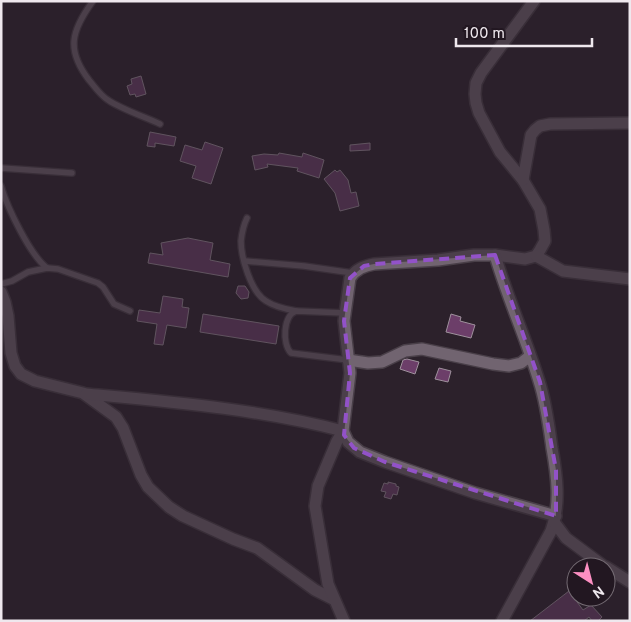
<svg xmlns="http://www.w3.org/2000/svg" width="631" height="622" font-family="Overpass,sans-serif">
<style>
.building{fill:#6c3e69;stroke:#9f919d}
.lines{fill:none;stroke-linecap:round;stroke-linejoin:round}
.service-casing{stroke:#493f48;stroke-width:8}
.minor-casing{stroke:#493f48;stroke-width:14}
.service{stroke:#716470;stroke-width:5.5}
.minor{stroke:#716470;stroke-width:11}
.marked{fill:none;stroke:#9252c8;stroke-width:4;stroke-dasharray:10 6;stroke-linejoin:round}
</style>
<rect width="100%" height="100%" fill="#2c212b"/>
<!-- building -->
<g class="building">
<path d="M 141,76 L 146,94 L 136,97 L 135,94 L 130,95 L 127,86 L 132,84 L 131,79 Z"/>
<path d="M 150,132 L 176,137 L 174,146 L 155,143 L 155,147 L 147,146 Z"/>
<path d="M 205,142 L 223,148 L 211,184 L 192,178 L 196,166 L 180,161 L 185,145 L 202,150 Z"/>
<path d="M 370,143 L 370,150 L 350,151 L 350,145 Z"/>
<path d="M 279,153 L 302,157 L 303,153 L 324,160 L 319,178 L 297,171 L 298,168 L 267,164 L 268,167 L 255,170 L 252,156 L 264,154 L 278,155 Z"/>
<path d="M 335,170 L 337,172 L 340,170 L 348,180 L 351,193 L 356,192 L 359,206 L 340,211 L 335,193 L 324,179 Z"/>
<path d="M 188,238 L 213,243 L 210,260 L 230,264 L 228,277 L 148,263 L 150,253 L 163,255 L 161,243 Z"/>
<path d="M 238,286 L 245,286 L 249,292 L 248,298 L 241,299 L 236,293 Z"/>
<path d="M 163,296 L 183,299 L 182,307 L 189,308 L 186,328 L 167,325 L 163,345 L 154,344 L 157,324 L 137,321 L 139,310 L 160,313 Z"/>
<path d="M 203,314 L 279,326 L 276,344 L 200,332 Z"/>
<path d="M 451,314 L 461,317 L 460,321 L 475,325 L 471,338 L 446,332 Z"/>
<path d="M 407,359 L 419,362 L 415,374 L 400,369 L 403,360 Z"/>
<path d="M 439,368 L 451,371 L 448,382 L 435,379 Z"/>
<path d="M 388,482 L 396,484 L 396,486 L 399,487 L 397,495 L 393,494 L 391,499 L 384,497 L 386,492 L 381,491 L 384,483 L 388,484 Z"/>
<path d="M 569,591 L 583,610 L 591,605 L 602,617 L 598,621 L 592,621 L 589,617 L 584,621 L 530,621 Z"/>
</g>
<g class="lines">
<defs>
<g id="service">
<path d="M 93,1 C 71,31 66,50 89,80 C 95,87 100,95 108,100 C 121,109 145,117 160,124"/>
<path d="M 1,168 L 72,173"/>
<path d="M 1,186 C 7,207 30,255 47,268"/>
<path d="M 247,218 C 243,226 242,232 241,241 C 241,258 251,292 266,301 C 275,307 285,309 296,311"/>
<path d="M 245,261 L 304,266 L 353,273"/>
<path d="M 1,284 L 12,281 L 28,272 L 47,268 L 58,269 L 98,283 L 103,287 L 114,304 L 130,311"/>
<path d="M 345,313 L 296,311 C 283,316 282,344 291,353 L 348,360"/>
</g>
<g id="minor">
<path d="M 534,1 L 481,73 L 476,83 L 475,94 L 476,103 L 479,113 L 500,152 L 523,180 L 540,209 L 544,230 L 545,241 L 540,250 L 536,256 L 525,259 L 495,255 L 474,255 L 438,260 L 374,264 C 364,266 356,269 350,278 L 344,321 L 350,373 L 343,431 L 348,442 L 360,452 L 385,462 L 475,493 L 556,516"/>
<path d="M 523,180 L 531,135 L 535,130 L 540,126 L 550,124 L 630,123"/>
<path d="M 495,255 C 507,297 526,338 539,381 C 546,402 549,426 552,448 C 557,476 561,504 551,531 L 502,621"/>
<path d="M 536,256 L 563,271 L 630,279"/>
<path d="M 1,292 L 5,302 L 8,316 L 11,353 L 15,366 L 21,374 L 35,381 L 83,393 L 116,417 L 123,428 L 141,475 L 148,487 L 169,507 L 183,516 L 233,539 L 257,548 L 315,590 L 333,599"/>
<path d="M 348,360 L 368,363 L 382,362 L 405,351 L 422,349 L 493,364 L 509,366 L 521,363 L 530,356"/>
<path d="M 86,394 C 172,402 259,409 343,431 L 337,441 L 318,486 L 315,506 L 328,584 L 344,621"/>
<path d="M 554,522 L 566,538 L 605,567"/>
<path d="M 606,567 L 630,582"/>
</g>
</defs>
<!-- service casing -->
<use href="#service" class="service-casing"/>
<!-- minor casing -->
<use href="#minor" class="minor-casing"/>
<!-- service -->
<use href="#service" class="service"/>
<!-- minor -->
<use href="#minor" class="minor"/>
</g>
<!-- marked area -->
<path d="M0 0H631V622H0ZM 495,255 L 540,382 L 556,470 L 556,516 L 385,462 L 354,448 L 344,435 L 350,373 L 344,321 L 350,278 L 364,266 L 374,264 Z" fill="#2c212b" fill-opacity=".55" fill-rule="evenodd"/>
<path class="marked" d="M 495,255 L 540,382 L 556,470 L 556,516 L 385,462 L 354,448 L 344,435 L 350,373 L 344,321 L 350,278 L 364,266 L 374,264 Z"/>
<!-- border -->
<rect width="631" height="622" fill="none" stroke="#efe8ee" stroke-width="5"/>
<!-- north arrow -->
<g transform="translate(591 582) rotate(144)"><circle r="24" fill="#221721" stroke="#746b73"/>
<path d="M0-4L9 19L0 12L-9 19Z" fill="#fc8fc2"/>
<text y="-8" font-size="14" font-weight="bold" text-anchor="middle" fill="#efe8ee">N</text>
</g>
<!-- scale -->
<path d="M456 38v8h136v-8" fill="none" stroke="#efe8ee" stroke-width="2.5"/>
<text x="464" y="38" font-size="15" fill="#efe8ee" stroke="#221721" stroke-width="4" paint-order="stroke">100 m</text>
</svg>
